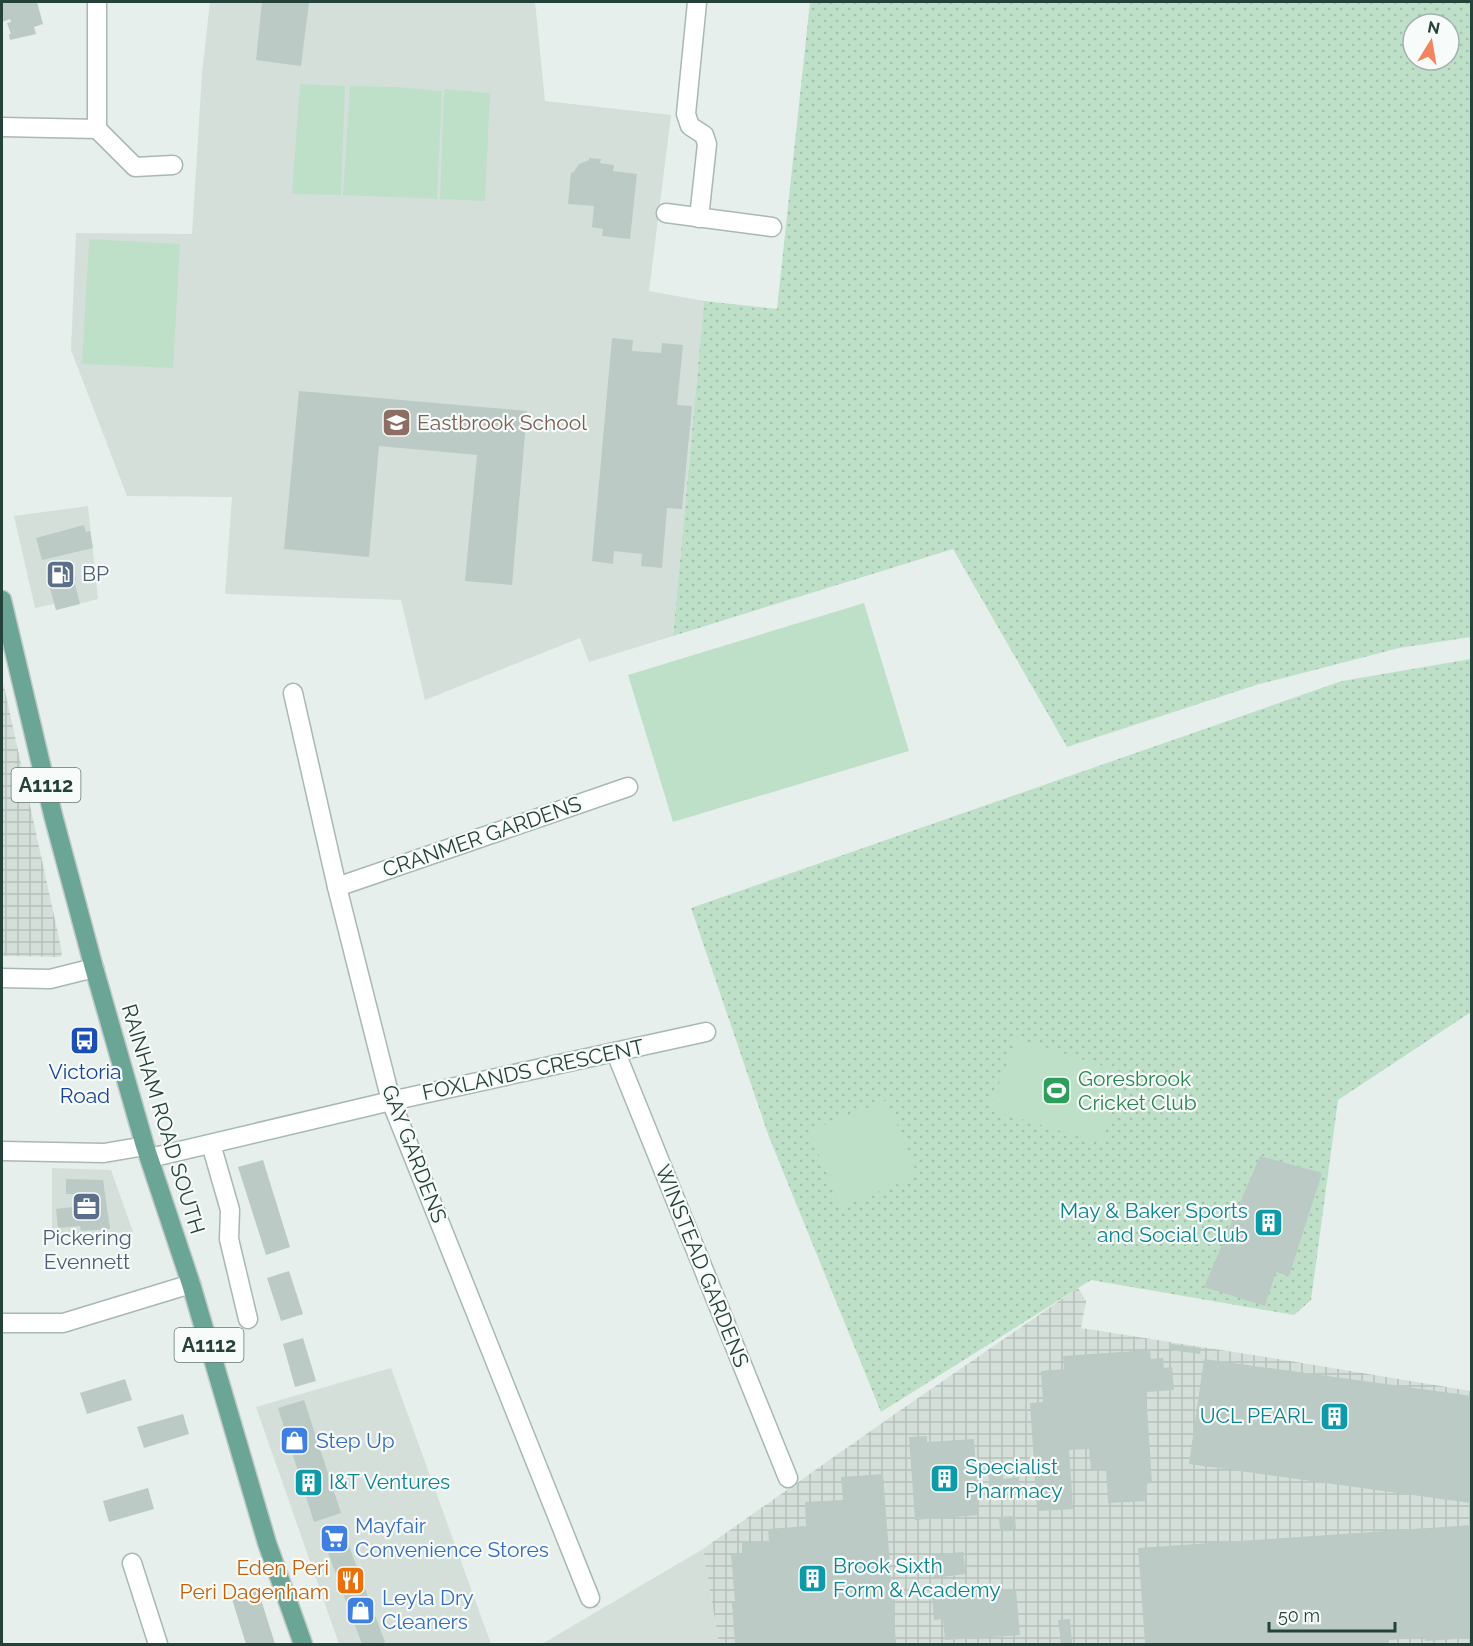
<svg xmlns="http://www.w3.org/2000/svg" width="1473" height="1646" font-family="Raleway,sans-serif">
<style>
.built{fill:#d4dfda}
.industrial{fill:url(#industrial-grid)}
.grass{fill:url(#grass-dots);fill-rule:evenodd}
.pitch{fill:#bfe0c8}
.building{fill:#bbcac4}
.lines{fill:none;stroke-linecap:round;stroke-linejoin:round}
.minor-casing{stroke:#a8b8b2;stroke-width:21}
.primary-casing{stroke:#c2cac8;stroke-width:21}
.minor{stroke:#fff;stroke-width:18}
.primary{stroke:#6aa596;stroke-width:18}
.labels{text-anchor:middle;stroke-width:4.5;stroke-linejoin:round;paint-order:stroke}
.shield{fill:#f7fbf9;stroke:#637a73;stroke-width:1.5}
.shield-label{font-size:20px;font-weight:bold;fill:#24423a}
.education-label{font-size:21px;fill:#785e54;stroke:#f7fbf9;text-anchor:start}
.service-label{font-size:21px;fill:#4e5e75;stroke:#f7fbf9;text-anchor:start}
.street-label{font-size:21px;fill:#24423a;stroke:#f7fbf9}
.transit-label{font-size:21px;fill:#164399;stroke:#f7fbf9}
.leisure-label{font-size:21px;fill:#27864d;stroke:#f7fbf9;text-anchor:start}
.culture-label{font-size:21px;fill:#0d838f;stroke:#f7fbf9;text-anchor:start}
.shop-label{font-size:21px;fill:#366cbe;stroke:#f7fbf9;text-anchor:start}
.food-label{font-size:21px;fill:#c56008;stroke:#f7fbf9;text-anchor:end}
</style>
<defs>
<pattern id="industrial-grid" width="8" height="8" patternUnits="userSpaceOnUse" patternTransform="scale(1.5)"><rect width="8" height="8" fill="#d4dfda"/><path d="M0 4h8M4 0v8" fill="none" stroke="#b6c1bc"/></pattern>
<pattern id="grass-dots" width="8" height="8" patternUnits="userSpaceOnUse" patternTransform="scale(1.5)"><rect width="8" height="8" fill="#bfe0c8"/><path d="M2 2h.1M6 6h.1" fill="none" stroke="#a4c1ad" stroke-width="1.8" stroke-linecap="round"/></pattern>
</defs>
<rect width="100%" height="100%" fill="#e6efeb"/>
<!-- built -->
<g class="built">
<path d="M 210,2 L 535,2 L 545,101 L 671,115 L 649,291 L 704,301 L 673,636 L 589,662 L 580,638 L 425,700 L 401,600 L 225,594 L 232,497 L 127,496 L 71,350 L 76,233 L 192,234 L 202,73 Z"/>
<path d="M 88,506 L 98,599 L 56,610 L 54,604 L 35,608 L 14,516 Z"/>
<path d="M 52,1168 L 111,1170 L 133,1232 L 52,1235 Z"/>
<path d="M 391,1368 L 491,1644 L 339,1644 L 256,1407 Z"/>
<path d="M 703,1549 L 719,1644 L 542,1644 Z"/>
</g>
<!-- industrial -->
<g class="industrial">
<path d="M 2,677 L 62,952 L 61,957 L 2,956 Z"/>
<path d="M 1078,1288 L 1086,1301 L 1081,1328 L 1272,1358 L 1471,1391 L 1471,1644 L 719,1644 L 703,1549 L 892,1416 Z"/>
</g>
<!-- grass -->
<g class="grass">
<path d="M 810,2 L 1471,2 L 1471,637 L 1399,648 L 1256,685 L 1067,747 L 953,549 L 673,636 L 704,301 L 777,309 ZM 1413,24 L 1449,24 L 1449,60 L 1413,60 Z"/>
<path d="M 1471,659 L 1471,1012 L 1338,1100 L 1311,1300 L 1294,1315 L 1091,1280 L 881,1412 L 769,1137 L 691,908 L 1342,681 Z"/>
</g>
<!-- pitch -->
<g class="pitch">
<path d="M 300,84 L 345,86 L 341,195 L 292,194 Z"/>
<path d="M 350,86 L 396,87 L 442,91 L 437,199 L 343,195 Z"/>
<path d="M 444,89 L 490,93 L 485,201 L 440,199 Z"/>
<path d="M 89,239 L 180,244 L 173,368 L 82,364 Z"/>
<path d="M 864,603 L 909,751 L 673,822 L 628,675 Z"/>
<path d="M 1017,1038 L 1124,1073 L 1102,1144 L 989,1109 Z"/>
<path d="M 887,1100 L 918,1176 L 840,1207 L 809,1131 Z"/>
</g>
<!-- building -->
<g class="building">
<path d="M 2,2 L 37,2 L 43,24 L 34,27 L 36,34 L 10,40 L 9,34 L 11,34 L 7,23 L 11,22 L 10,19 L 2,22 Z"/>
<path d="M 262,2 L 309,2 L 301,66 L 256,60 Z"/>
<path d="M 589,158 L 601,159 L 600,163 L 614,165 L 613,171 L 637,174 L 630,239 L 602,236 L 603,229 L 592,227 L 594,206 L 568,204 L 571,172 L 573,173 L 579,164 L 589,160 Z"/>
<path d="M 612,338 L 633,340 L 632,351 L 661,353 L 662,343 L 683,345 L 677,405 L 692,406 L 682,509 L 667,508 L 662,568 L 641,566 L 642,554 L 614,551 L 613,564 L 592,561 Z"/>
<path d="M 299,391 L 527,411 L 512,585 L 465,581 L 477,455 L 379,446 L 369,557 L 284,549 Z"/>
<path d="M 84,525 L 86,532 L 90,531 L 93,548 L 42,560 L 36,538 Z"/>
<path d="M 73,568 L 76,580 L 74,580 L 80,604 L 56,610 L 46,574 Z"/>
<path d="M 1260,1156 L 1322,1173 L 1289,1276 L 1276,1272 L 1265,1306 L 1204,1287 Z"/>
<path d="M 263,1160 L 290,1247 L 266,1255 L 238,1167 Z"/>
<path d="M 66,1179 L 103,1180 L 110,1229 L 81,1231 L 80,1226 L 58,1228 L 56,1209 L 81,1206 L 77,1194 L 66,1194 Z"/>
<path d="M 289,1271 L 303,1314 L 281,1321 L 267,1278 Z"/>
<path d="M 303,1338 L 316,1381 L 295,1387 L 283,1344 Z"/>
<path d="M 1171,1344 L 1201,1348 L 1200,1354 L 1170,1350 Z"/>
<path d="M 1150,1350 L 1151,1359 L 1163,1358 L 1164,1368 L 1172,1367 L 1174,1390 L 1146,1392 L 1152,1483 L 1146,1484 L 1147,1501 L 1108,1503 L 1106,1469 L 1091,1470 L 1089,1449 L 1069,1450 L 1073,1509 L 1037,1511 L 1030,1403 L 1043,1402 L 1041,1371 L 1064,1369 L 1063,1356 Z"/>
<path d="M 1204,1359 L 1472,1396 L 1472,1493 L 1470,1503 L 1189,1464 Z"/>
<path d="M 125,1379 L 132,1400 L 87,1414 L 80,1393 Z"/>
<path d="M 304,1400 L 341,1513 L 314,1522 L 278,1408 Z"/>
<path d="M 183,1414 L 189,1434 L 144,1448 L 137,1427 Z"/>
<path d="M 927,1436 L 927,1442 L 974,1439 L 979,1515 L 915,1520 L 909,1437 Z"/>
<path d="M 1003,1469 L 1003,1479 L 1019,1477 L 1020,1490 L 990,1492 L 988,1470 Z"/>
<path d="M 883,1474 L 896,1644 L 735,1644 L 732,1603 L 735,1602 L 731,1555 L 742,1554 L 742,1543 L 769,1541 L 768,1529 L 806,1526 L 805,1502 L 843,1500 L 841,1477 Z"/>
<path d="M 148,1488 L 154,1509 L 109,1522 L 103,1501 Z"/>
<path d="M 1015,1516 L 1016,1529 L 1000,1530 L 999,1517 Z"/>
<path d="M 1472,1525 L 1472,1638 L 1425,1641 L 1425,1637 L 1389,1640 L 1389,1643 L 1371,1644 L 1145,1644 L 1138,1548 Z"/>
<path d="M 342,1527 L 385,1642 L 379,1644 L 362,1644 L 321,1534 Z"/>
<path d="M 963,1552 L 966,1574 L 934,1578 L 932,1555 Z"/>
<path d="M 258,1590 L 275,1644 L 246,1644 L 232,1599 Z"/>
<path d="M 1016,1590 L 1020,1635 L 945,1640 L 943,1619 L 934,1620 L 932,1597 Z"/>
<path d="M 1070,1619 L 1072,1644 L 1061,1644 L 1058,1620 Z"/>
</g>
<g class="lines">
<defs>
<g id="minor">
<path d="M 697,2 L 686,114 L 690,126 L 704,135 L 707,144 L 699,218"/>
<path d="M 2,127 L 97,129 L 97,2"/>
<path d="M 97,129 L 135,167 L 173,165"/>
<path d="M 666,213 L 772,227"/>
<path d="M 293,693 L 337,887 L 391,1101 L 590,1598"/>
<path d="M 337,887 L 628,787"/>
<path d="M 2,978 L 50,979 L 94,968"/>
<path d="M 616,1053 L 788,1478"/>
<path d="M 211,1144 L 230,1210 L 229,1239 L 248,1319"/>
<path d="M 2,1151 L 104,1153 L 145,1146"/>
<path d="M 150,1158 L 391,1101 L 706,1032"/>
<path d="M 2,1323 L 63,1323 L 191,1284"/>
<path d="M 132,1563 L 158,1644"/>
</g>
<path id="primary" d="M 2,600 L 53,815 L 94,968 L 145,1146 L 191,1284 L 267,1543 L 303,1644"/>
</defs>
<!-- minor casing -->
<use href="#minor" class="minor-casing"/>
<!-- primary casing -->
<use href="#primary" class="primary-casing"/>
<!-- minor -->
<use href="#minor" class="minor"/>
<!-- primary -->
<use href="#primary" class="primary"/>
</g>
<!-- icons -->
<defs>
<symbol id="school-square" viewBox="-11 -11 22 22"><rect x="-9" y="-9" width="18" height="18" rx="4" fill="#8d6e63" stroke="#f7fbf9"/><path d="M0-5L7-2L0 1L-7-2ZM-4 1L0 2.5L4 1V4Q0 6-4 4Z" fill="#fff"/></symbol>
<symbol id="fuel-square" viewBox="-11 -11 22 22"><rect x="-9" y="-9" width="18" height="18" rx="4" fill="#5c6f8a" stroke="#f7fbf9"/><path d="M-5.5-6h7V0h2V4h1.3V-2.5L3-4.5l.8-.8L6-3V5H2.5V1h-1V6h-7ZM-4.2-4.7v3.2H.2V-4.7Z" fill="#fff"/></symbol>
<symbol id="bus-square" viewBox="-11 -11 22 22"><rect x="-9" y="-9" width="18" height="18" rx="4" fill="#1a4fb4" stroke="#f7fbf9"/><path d="M-5-6H5V4H4V6H2V4H-2V6H-4V4H-5ZM-3.5-4V0h7V-4ZM-3.5 1.2v1.5H-2V1.2ZM2 1.2v1.5H3.5V1.2Z" fill="#fff"/></symbol>
<symbol id="stadium-square" viewBox="-11 -11 22 22"><rect x="-9" y="-9" width="18" height="18" rx="4" fill="#2e9e5b" stroke="#f7fbf9"/><path d="M0-5a6.5 5 0 1 0 0 10a6.5 5 0 1 0 0-10ZM-3.5-1.8h7v3.6h-7Z" fill="#fff"/></symbol>
<symbol id="office-square" viewBox="-11 -11 22 22"><rect x="-9" y="-9" width="18" height="18" rx="4" fill="#5c6f8a" stroke="#f7fbf9"/><path d="M-6-3h4V-5.5h4V-3h4V5H-6ZM-1-4.5V-3h2v-1.5ZM-6 0V1H6V0Z" fill="#fff"/></symbol>
<symbol id="building-square" viewBox="-11 -11 22 22"><rect x="-9" y="-9" width="18" height="18" rx="4" fill="#0f9aa8" stroke="#f7fbf9"/><path d="M-4-6H4V6H1V3H-1V6H-4ZM-2.5-4.3h1.7v1.8h-1.7ZM.8-4.3h1.7v1.8H.8ZM-2.5-1h1.7V.8h-1.7ZM.8-1h1.7V.8H.8Z" fill="#fff"/></symbol>
<symbol id="shop-square" viewBox="-11 -11 22 22"><rect x="-9" y="-9" width="18" height="18" rx="4" fill="#3f7fe0" stroke="#f7fbf9"/><path d="M-5-2.5h2.3a2.7 3.5 0 0 1 5.4 0H5L5.5 6h-11ZM-1.5-2.5h3a1.5 2.3 0 0 0-3 0Z" fill="#fff"/></symbol>
<symbol id="supermarket-square" viewBox="-11 -11 22 22"><rect x="-9" y="-9" width="18" height="18" rx="4" fill="#3f7fe0" stroke="#f7fbf9"/><path d="M-6-5.5h2.5l.6 2H6L4.5 2H-2.5L-4.4-4H-6ZM-1.5 3.2a1.3 1.3 0 1 0 .1 0ZM3 3.2a1.3 1.3 0 1 0 .1 0Z" fill="#fff"/></symbol>
<symbol id="restaurant-square" viewBox="-11 -11 22 22"><rect x="-9" y="-9" width="18" height="18" rx="4" fill="#e8710a" stroke="#f7fbf9"/><path d="M-5-6h1v4h1v-4h1v4h1v-4h1v5L-1.5 .5V6h-2V.5L-5-1ZM5-6V6H3V1.5H1.5Q1.5-4 5-6Z" fill="#fff"/></symbol>
</defs>
<g fill-rule="evenodd">
<use href="#school-square" x="380" y="406" width="33" height="33"/>
<use href="#fuel-square" x="44" y="558" width="33" height="33"/>
<use href="#bus-square" x="68" y="1024" width="33" height="33"/>
<use href="#stadium-square" x="1040" y="1074" width="33" height="33"/>
<use href="#office-square" x="70" y="1190" width="33" height="33"/>
<use href="#building-square" x="1252" y="1206" width="33" height="33"/>
<use href="#building-square" x="1318" y="1400" width="33" height="33"/>
<use href="#shop-square" x="278" y="1424" width="33" height="33"/>
<use href="#building-square" x="928" y="1462" width="33" height="33"/>
<use href="#building-square" x="292" y="1466" width="33" height="33"/>
<use href="#supermarket-square" x="318" y="1522" width="33" height="33"/>
<use href="#building-square" x="796" y="1562" width="33" height="33"/>
<use href="#restaurant-square" x="334" y="1564" width="33" height="33"/>
<use href="#shop-square" x="344" y="1594" width="33" height="33"/>
</g>
<g class="labels">
<!-- shield labels -->
<g class="shield">
<rect x="11.5" y="768" width="69" height="34" rx="4.5"/>
<rect x="174.5" y="1328" width="69" height="34" rx="4.5"/>
</g>
<g class="shield-label">
<text x="46" y="792">A1112</text>
<text x="209" y="1352">A1112</text>
</g>
<!-- education labels -->
<g class="education-label">
<text x="417" y="430">Eastbrook School</text>
</g>
<!-- service labels -->
<g class="service-label">
<text x="82" y="581">BP</text>
<text x="87" y="1245" text-anchor="middle">Pickering<tspan x="87" dy="24">Evennett</tspan></text>
</g>
<!-- street labels -->
<g class="street-label">
<text transform="translate(482 837) rotate(-19)" y="7">CRANMER GARDENS</text>
<text transform="translate(533 1070) rotate(-12)" y="7">FOXLANDS CRESCENT</text>
<text transform="translate(163 1119) rotate(73)" y="7">RAINHAM ROAD SOUTH</text>
<text transform="translate(414 1154) rotate(69)" y="7">GAY GARDENS</text>
<text transform="translate(702 1266) rotate(68)" y="7">WINSTEAD GARDENS</text>
</g>
<!-- transit labels -->
<g class="transit-label">
<text x="85" y="1079">Victoria<tspan x="85" dy="24">Road</tspan></text>
</g>
<!-- leisure labels -->
<g class="leisure-label">
<text x="1078" y="1086">Goresbrook<tspan x="1078" dy="24">Cricket Club</tspan></text>
</g>
<!-- culture labels -->
<g class="culture-label">
<text x="1248" y="1218" text-anchor="end">May &amp; Baker Sports<tspan x="1248" dy="24">and Social Club</tspan></text>
<text x="1313" y="1423" text-anchor="end">UCL PEARL</text>
<text x="965" y="1474">Specialist<tspan x="965" dy="24">Pharmacy</tspan></text>
<text x="329" y="1489">I&amp;T Ventures</text>
<text x="833" y="1573">Brook Sixth<tspan x="833" dy="24">Form &amp; Academy</tspan></text>
</g>
<!-- shop labels -->
<g class="shop-label">
<text x="316" y="1448">Step Up</text>
<text x="355" y="1533">Mayfair<tspan x="355" dy="24">Convenience Stores</tspan></text>
<text x="382" y="1605">Leyla Dry<tspan x="382" dy="24">Cleaners</tspan></text>
</g>
<!-- food labels -->
<g class="food-label">
<text x="329" y="1575">Eden Peri<tspan x="329" dy="24">Peri Dagenham</tspan></text>
</g>
</g>
<!-- border -->
<rect width="1473" height="1646" fill="none" stroke="#24423a" stroke-width="6"/>
<!-- north arrow -->
<g transform="translate(1431 42) rotate(11)"><circle r="28" fill="#f7fbf9" stroke="#a3b1ad" stroke-width="1.5"/>
<path d="M0-4.5L10 22L0 15L-10 22Z" fill="#f4845f"/>
<text y="-9" font-size="16" font-weight="bold" text-anchor="middle" fill="#24423a">N</text>
</g>
<!-- scale -->
<path d="M1269 1622v9h126v-9" fill="none" stroke="#24423a" stroke-width="3"/>
<text x="1278" y="1622" font-size="18" fill="#24423a" stroke="#f7fbf9" stroke-width="4.5" paint-order="stroke">50 m</text>
</svg>
